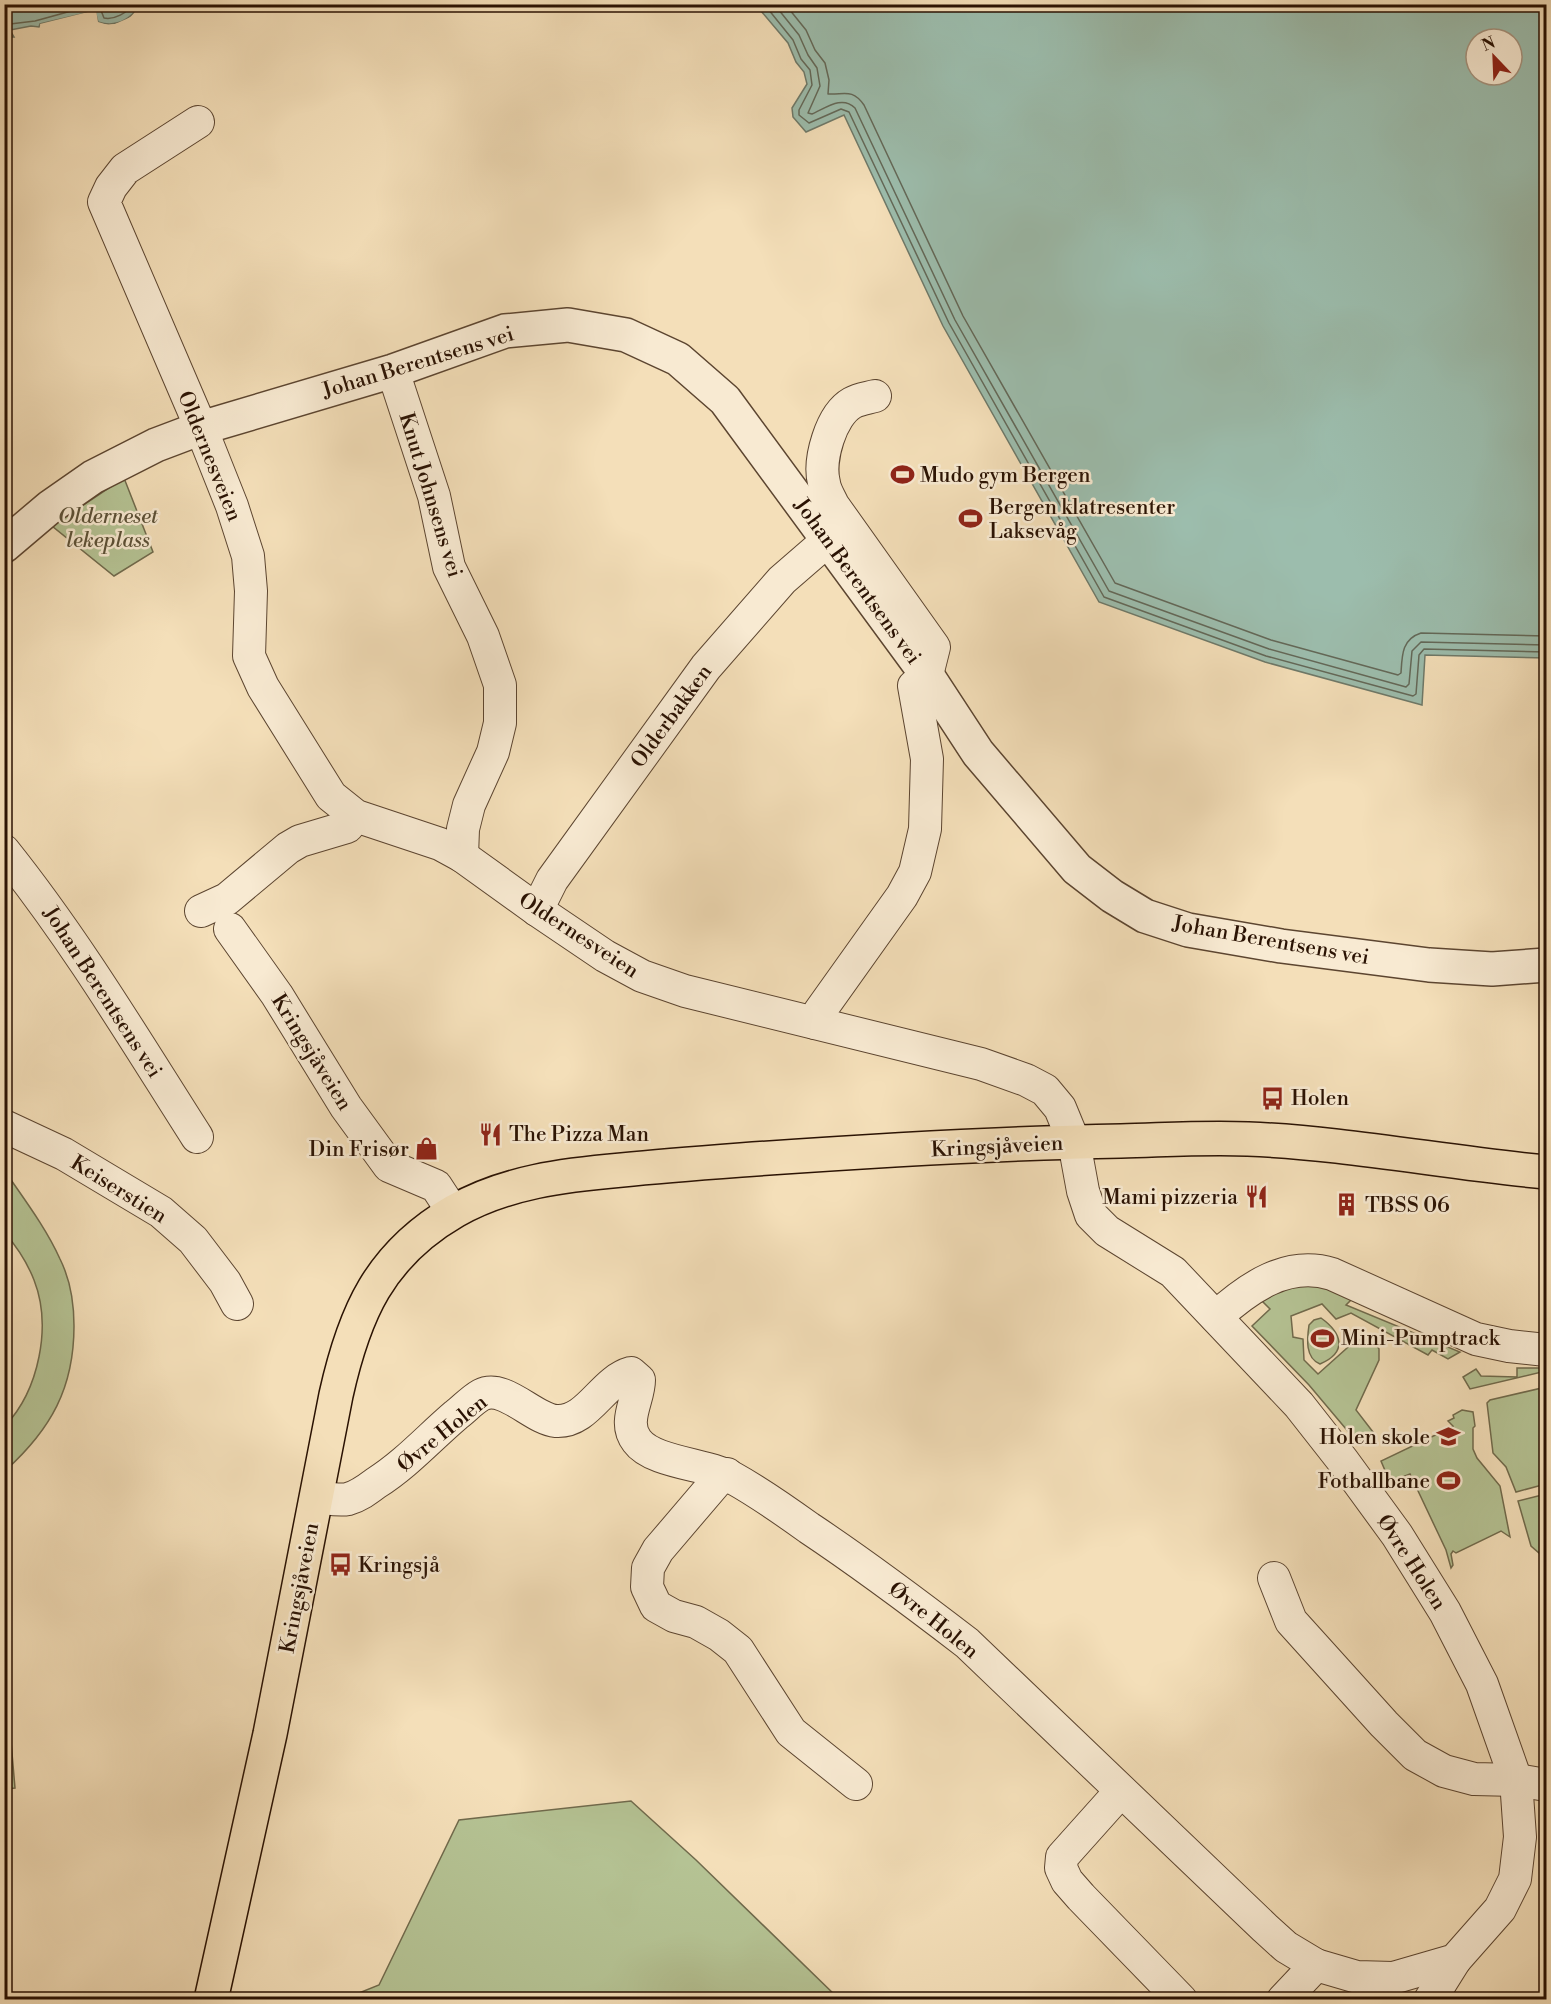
<svg xmlns="http://www.w3.org/2000/svg" width="1551" height="2004" font-family="'Libre Bodoni',serif">
<style>
.green{fill:#b5c394;stroke:#706a4c;stroke-width:1.5}
.water{fill:#9cbdad;stroke:#6e7969;stroke-width:1.5;fill-rule:evenodd}
.pier{fill:#f4dfb9}
.lines{fill:none;stroke-linecap:round;stroke-linejoin:round}
.shore{stroke:#636858;stroke-width:1.5}
.minor-casing{stroke:#5c4530;stroke-width:34}
.tertiary-casing{stroke:#5c4530;stroke-width:36}
.primary-casing{stroke:#2a1203;stroke-width:36}
.minor{stroke:#f8ead2;stroke-width:32}
.tertiary{stroke:#f8ead2;stroke-width:33}
.primary{stroke:#f4dfb9;stroke-width:33}
.labels{text-anchor:middle;stroke-width:5;stroke-linejoin:round;paint-order:stroke}
.street-label{font-size:21px;fill:#2a1203;stroke:#f8ead2}
.poi-label{font-size:21px;fill:#2a1203;stroke:#f8ead2;text-anchor:start}
.park-label{font-size:21px;font-style:italic;fill:#5b5036;stroke:#f8ead2}
</style>
<rect width="100%" height="100%" fill="#f4dfb9"/>
<filter id="stains"><feTurbulence type="fractalNoise" baseFrequency=".00333" numOctaves="4"/><feColorMatrix values="0 0 0 0 .2 0 0 0 0 .09 0 0 0 0 .02 0 0 0 .5 -.17"/></filter>
<radialGradient id="worn" r=".72"><stop offset=".6" stop-color="#630" stop-opacity="0"/><stop offset="1" stop-color="#630" stop-opacity=".3"/></radialGradient>
<!-- green -->
<g class="green">
<path d="M 124,478 L 153,552 L 114,576 L 52,526 Z"/>
<path d="M 5,1172 L 9,1177 C 27,1203 47,1230 60,1259 C 70,1279 74,1304 74,1326 C 74,1388 51,1429 6,1470 L 5,1486 L 5,1426 C 39,1390 52,1326 34,1280 C 27,1262 17,1247 5,1233 Z"/>
<path d="M 1307,1280 L 1352,1299 L 1346,1305 L 1460,1352 L 1448,1359 L 1432,1350 L 1428,1355 L 1351,1313 L 1336,1319 L 1322,1304 L 1291,1316 L 1293,1337 L 1303,1339 L 1304,1360 L 1318,1374 L 1356,1340 L 1373,1339 L 1379,1349 L 1379,1360 L 1356,1410 L 1373,1432 L 1372,1436 L 1357,1442 L 1309,1385 L 1252,1326 L 1270,1309 L 1262,1301 L 1269,1295 Z"/>
<path d="M 1321,1318 C 1342,1333 1348,1352 1320,1364 C 1305,1358 1307,1339 1309,1325 L 1314,1320 Z"/>
<path d="M 1517,1368 L 1546,1368 L 1546,1371 L 1470,1389 L 1463,1377 L 1476,1369 L 1481,1376 L 1517,1377 Z"/>
<path d="M 1546,1387 L 1546,1484 L 1516,1492 L 1506,1467 L 1493,1453 L 1487,1403 L 1490,1400 Z"/>
<path d="M 1462,1410 L 1473,1412 L 1475,1426 L 1473,1428 L 1473,1449 L 1477,1458 L 1500,1486 L 1510,1537 L 1501,1531 L 1456,1553 L 1453,1551 L 1451,1554 L 1453,1565 L 1451,1568 L 1446,1550 L 1410,1474 L 1390,1482 L 1381,1461 L 1448,1429 L 1453,1426 L 1448,1421 L 1454,1418 L 1453,1415 Z"/>
<path d="M 1546,1494 L 1546,1559 L 1531,1546 L 1518,1501 Z"/>
<path d="M 4,1661 L 15,1788 L 5,1789 L 4,1789 Z"/>
<path d="M 631,1801 L 696,1860 L 839,1999 L 344,1999 L 379,1985 L 459,1820 Z"/>
</g>
<!-- water -->
<g class="water">
<path d="M 137,4 L 138,8 C 128,21 114,27 98,22 L 95,11 L 40,24 L 39,27 L 31,26 L 10,30 L 14,37 L 8,37 L 9,40 L 5,42 L 5,5 Z"/>
<path d="M 756,5 L 1546,5 L 1546,658 L 1425,655 L 1422,705 L 1265,662 L 1099,602 L 943,326 L 844,115 L 806,132 L 793,117 L 792,108 L 807,84 L 804,72 L 796,62 L 788,43 ZM 1476,39 L 1512,39 L 1512,75 L 1476,75 Z"/>
</g>
<!-- pier -->
<path class="pier" d="M 140,4 L 141,9 L 133,19 L 116,27 L 108,28 L 97,25 L 93,14 L 42,27 L 41,29 L 40,24 L 96,10 L 98,22 L 108,25 L 115,24 L 131,17 L 138,8 L 137,5 Z"/>
<g class="lines">
<!-- shore -->
<g class="shore">
<path d="M 764,4 L 793,40 L 801,59 L 810,70 L 812,85 L 799,110 L 799,115 L 809,123 L 841,109 L 849,112 L 949,323 L 1104,597 L 1266,656 L 1413,696 L 1416,694 L 1419,655 L 1424,649 L 1546,652"/>
<path d="M 774,4 L 799,35 L 808,55 L 817,68 L 820,86 L 808,113 L 812,114 C 826,108 842,95 855,108 L 955,320 L 1109,591 L 1269,649 L 1406,687 L 1409,684 L 1412,651 L 1421,642 L 1546,645"/>
<path d="M 785,4 L 806,30 L 815,50 L 825,63 L 829,80 L 828,94 C 844,95 852,88 864,105 L 963,316 L 1115,583 L 1271,640 L 1398,675 L 1401,673 C 1402,655 1402,639 1421,633 L 1546,636"/>
<path d="M 4,31 L 10,24 L 35,21 L 93,5 L 100,8 L 104,18 C 114,20 128,13 132,4"/>
</g>
<defs>
<g id="minor">
<path d="M 198,122 L 125,169 L 111,187 L 104,202 L 201,428 L 232,506 L 248,556 L 251,591 L 249,656 L 263,687 L 331,796 L 356,816 L 440,844 L 462,856 L 537,910 L 605,956 L 642,976 L 685,991 L 981,1064 L 1026,1080 L 1045,1090 L 1060,1108 L 1074,1142 L 1083,1191 L 1091,1215 L 1107,1231 L 1173,1272 L 1299,1405 L 1343,1461 L 1397,1535 L 1445,1612 L 1482,1684 L 1516,1780 L 1520,1837 L 1515,1879 L 1500,1909 L 1455,1960 L 1393,1978 L 1357,1977 L 1316,1965 L 1286,1947 L 1265,1928 L 967,1643 C 915,1603 863,1564 809,1528 C 784,1510 760,1493 733,1478 C 708,1464 653,1463 637,1441 C 622,1422 639,1400 639,1380 L 631,1373 C 602,1381 588,1423 556,1421 C 533,1419 504,1383 481,1395 C 472,1400 464,1409 456,1415 C 429,1438 406,1464 376,1483 C 368,1489 359,1496 348,1499 C 338,1501 327,1498 317,1497"/>
<path d="M 393,371 L 434,496 L 449,567 L 483,636 L 500,685 L 500,723 L 493,752 L 469,805 L 463,829 L 462,856"/>
<path d="M 4,851 C 76,941 135,1040 197,1137"/>
<path d="M 537,910 L 552,880 L 706,667 L 782,580 L 827,541"/>
<path d="M 201,911 L 227,899 L 288,848 L 300,841 L 347,827 L 356,816"/>
<path d="M 230,929 L 277,995 L 346,1107 L 389,1166 L 436,1186 L 453,1212"/>
<path d="M 815,1023 L 820,1011 L 902,896 L 915,872 L 925,829 L 927,759 L 914,686 L 927,675 L 934,647 L 833,505 C 830,498 825,491 824,483 C 818,460 831,415 852,403 C 859,399 868,398 875,396"/>
<path d="M 4,1126 L 64,1154 L 161,1212 L 193,1240 L 225,1282 L 237,1304"/>
<path d="M 1216,1317 C 1248,1288 1287,1260 1332,1274 L 1476,1339 L 1509,1346 L 1546,1350"/>
<path d="M 727,1474 L 716,1482 L 658,1550 L 648,1568 L 647,1587 L 656,1606 L 674,1616 L 696,1622 L 719,1635 L 738,1650 L 791,1732 L 856,1784"/>
<path d="M 1274,1578 L 1291,1621 L 1384,1724 L 1415,1755 L 1444,1771 L 1474,1779 L 1516,1780 L 1546,1785"/>
<path d="M 1121,1791 L 1062,1857 L 1061,1868 L 1067,1881 L 1081,1897 L 1181,2000"/>
<path d="M 1283,2000 L 1316,1965"/>
<path d="M 1430,2000 L 1455,1960"/>
</g>
<path id="tertiary" d="M 4,546 L 50,507 L 93,477 L 156,445 L 201,428 L 393,371 L 505,331 L 568,325 L 626,335 L 678,359 L 725,400 L 927,675 L 978,753 L 1077,869 L 1112,896 L 1145,916 L 1188,930 L 1281,946 L 1429,965 L 1492,969 L 1546,965"/>
<path id="primary" d="M 211,2000 L 270,1734 L 336,1395 C 354,1314 379,1255 455,1211 C 506,1182 564,1175 622,1170 C 661,1166 701,1163 741,1160 C 868,1151 995,1143 1121,1141 C 1163,1140 1206,1137 1248,1139 C 1348,1143 1447,1163 1546,1172"/>
</defs>
<!-- minor casing -->
<use href="#minor" class="minor-casing"/>
<!-- tertiary casing -->
<use href="#tertiary" class="tertiary-casing"/>
<!-- primary casing -->
<use href="#primary" class="primary-casing"/>
<!-- minor -->
<use href="#minor" class="minor"/>
<!-- tertiary -->
<use href="#tertiary" class="tertiary"/>
<!-- primary -->
<use href="#primary" class="primary"/>
</g>
<!-- icons -->
<defs>
<symbol id="stadium-bare" viewBox="-9 -9 18 18"><path d="M0-5a6.5 5 0 1 0 0 10a6.5 5 0 1 0 0-10ZM-3.5-1.8h7v3.6h-7Z" fill="#8f2418" stroke="#f8ead2" stroke-width="2.5" paint-order="stroke"/></symbol>
<symbol id="bus-bare" viewBox="-9 -9 18 18"><path d="M-5-6H5V4H4V6H2V4H-2V6H-4V4H-5ZM-3.5-4V0h7V-4ZM-3.5 1.2v1.5H-2V1.2ZM2 1.2v1.5H3.5V1.2Z" fill="#8f2418" stroke="#f8ead2" stroke-width="2.5" paint-order="stroke"/></symbol>
<symbol id="restaurant-bare" viewBox="-9 -9 18 18"><path d="M-5-6h1v4h1v-4h1v4h1v-4h1v5L-1.5 .5V6h-2V.5L-5-1ZM5-6V6H3V1.5H1.5Q1.5-4 5-6Z" fill="#8f2418" stroke="#f8ead2" stroke-width="2.5" paint-order="stroke"/></symbol>
<symbol id="shop-bare" viewBox="-9 -9 18 18"><path d="M-5-2.5h2.3a2.7 3.5 0 0 1 5.4 0H5L5.5 6h-11ZM-1.5-2.5h3a1.5 2.3 0 0 0-3 0Z" fill="#8f2418" stroke="#f8ead2" stroke-width="2.5" paint-order="stroke"/></symbol>
<symbol id="building-bare" viewBox="-9 -9 18 18"><path d="M-4-6H4V6H1V3H-1V6H-4ZM-2.5-4.3h1.7v1.8h-1.7ZM.8-4.3h1.7v1.8H.8ZM-2.5-1h1.7V.8h-1.7ZM.8-1h1.7V.8H.8Z" fill="#8f2418" stroke="#f8ead2" stroke-width="2.5" paint-order="stroke"/></symbol>
<symbol id="school-bare" viewBox="-9 -9 18 18"><path d="M0-5L7-2L0 1L-7-2ZM-4 1L0 2.5L4 1V4Q0 6-4 4Z" fill="#8f2418" stroke="#f8ead2" stroke-width="2.5" paint-order="stroke"/></symbol>
</defs>
<g fill-rule="evenodd">
<use href="#stadium-bare" x="886" y="458" width="33" height="33"/>
<use href="#stadium-bare" x="954" y="502" width="33" height="33"/>
<use href="#bus-bare" x="1256" y="1082" width="33" height="33"/>
<use href="#restaurant-bare" x="474" y="1118" width="33" height="33"/>
<use href="#shop-bare" x="410" y="1132" width="33" height="33"/>
<use href="#restaurant-bare" x="1240" y="1180" width="33" height="33"/>
<use href="#building-bare" x="1330" y="1188" width="33" height="33"/>
<use href="#stadium-bare" x="1306" y="1322" width="33" height="33"/>
<use href="#school-bare" x="1432" y="1420" width="33" height="33"/>
<use href="#stadium-bare" x="1432" y="1464" width="33" height="33"/>
<use href="#bus-bare" x="324" y="1548" width="33" height="33"/>
</g>
<g class="labels">
<!-- street labels -->
<g class="street-label">
<text transform="translate(418 362) rotate(-17)" y="7">Johan Berentsens vei</text>
<text transform="translate(210 456) rotate(68)" y="7">Oldernesveien</text>
<text transform="translate(431 495) rotate(73)" y="7">Knut Johnsens vei</text>
<text transform="translate(858 581) rotate(54)" y="7">Johan Berentsens vei</text>
<text transform="translate(671 716) rotate(-54)" y="7">Olderbakken</text>
<text transform="translate(579 935) rotate(33)" y="7">Oldernesveien</text>
<text transform="translate(1271 940) rotate(10)" y="7">Johan Berentsens vei</text>
<text transform="translate(103 992) rotate(57)" y="7">Johan Berentsens vei</text>
<text transform="translate(312 1052) rotate(58)" y="7">Kringsjåveien</text>
<text transform="translate(997 1146) rotate(-3)" y="7">Kringsjåveien</text>
<text transform="translate(119 1189) rotate(32)" y="7">Keiserstien</text>
<text transform="translate(442 1433) rotate(-39)" y="7">Øvre Holen</text>
<text transform="translate(1412 1562) rotate(57)" y="7">Øvre Holen</text>
<text transform="translate(299 1588) rotate(-79)" y="7">Kringsjåveien</text>
<text transform="translate(934 1620) rotate(39)" y="7">Øvre Holen</text>
</g>
<!-- poi labels -->
<g class="poi-label">
<text x="920" y="482">Mudo gym Bergen</text>
<text x="989" y="514">Bergen klatresenter<tspan x="989" dy="24">Laksevåg</tspan></text>
<text x="1291" y="1105">Holen</text>
<text x="509" y="1141">The Pizza Man</text>
<text x="409" y="1156" text-anchor="end">Din Frisør</text>
<text x="1238" y="1204" text-anchor="end">Mami pizzeria</text>
<text x="1365" y="1212">TBSS 06</text>
<text x="1341" y="1345">Mini-Pumptrack</text>
<text x="1430" y="1444" text-anchor="end">Holen skole</text>
<text x="1430" y="1488" text-anchor="end">Fotballbane</text>
<text x="358" y="1572">Kringsjå</text>
</g>
<!-- park labels -->
<g class="park-label">
<text x="108" y="523">Olderneset<tspan x="108" dy="24">lekeplass</tspan></text>
</g>
</g>
<!-- margin -->
<rect width="1551" height="2004" fill="none" stroke="#f4dfb9" stroke-width="24"/>
<rect x="6" y="6" width="1539" height="1992" fill="none" stroke="#2a1203" stroke-width="3"/>
<rect x="12" y="12" width="1527" height="1980" fill="none" stroke="#2a1203" stroke-width="1.5"/>
<!-- north arrow -->
<g transform="translate(1494 57) rotate(337)"><circle r="28" fill="#f8ead2" stroke="#a6947f" stroke-width="1.5"/>
<path d="M0-4.5L10 22L0 15L-10 22Z" fill="#8f2418"/>
<text y="-9" font-size="16" font-weight="bold" text-anchor="middle" fill="#2a1203">N</text>
</g>
<rect width="100%" height="100%" filter="url(#stains)"/>
<rect width="100%" height="100%" fill="url(#worn)"/>
</svg>
